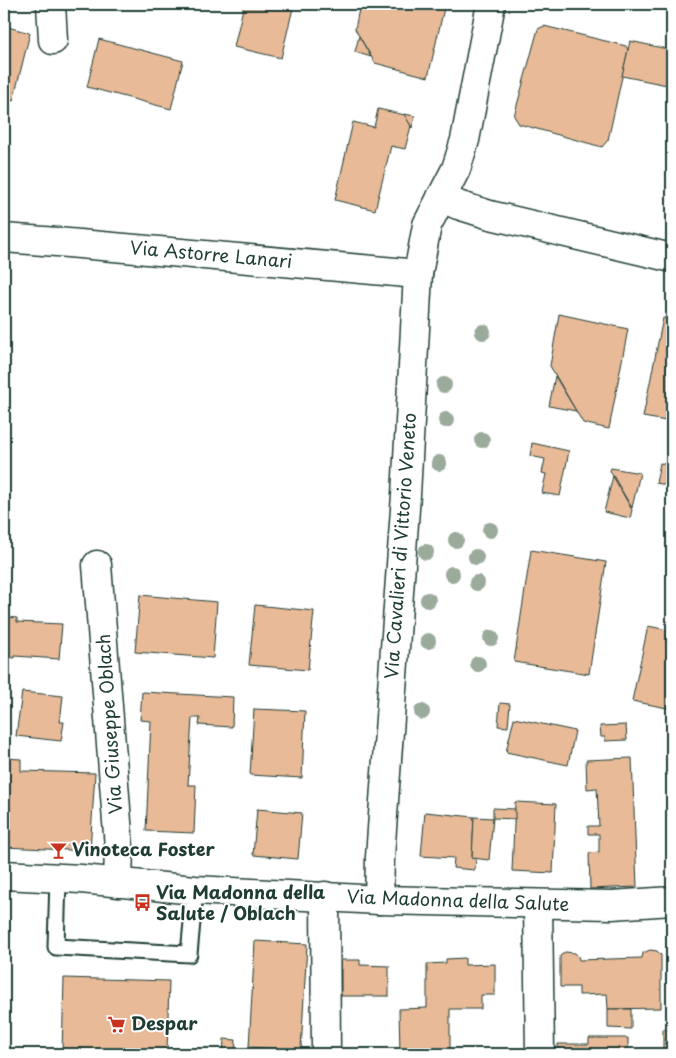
<svg xmlns="http://www.w3.org/2000/svg" width="676" height="1058" font-family="'Playpen Sans',sans-serif">
<style>
.building{fill:#e8ba98;stroke:#1f3d34}
.lines{fill:none;stroke-linecap:round;stroke-linejoin:round}
.lane-casing{stroke:#1f3d34;stroke-width:19}
.street-casing{stroke:#1f3d34;stroke-width:31}
.secondary-casing{stroke:#1f3d34;stroke-width:31}
.lane{stroke:#fff;stroke-width:15}
.street{stroke:#fff;stroke-width:28}
.secondary{stroke:#fff;stroke-width:28}
.tree{fill:#9aaa9b}
.labels{text-anchor:middle;stroke-width:4;stroke-linejoin:round;paint-order:stroke}
.street-label{font-size:18px;fill:#1f3d34;stroke:#fff}
.poi-label{font-size:18px;font-weight:bold;fill:#1f3d34;stroke:#fff;text-anchor:start}
</style>
<rect width="100%" height="100%" fill="#fff"/>
<filter id="ink" filterUnits="userSpaceOnUse"><feTurbulence type="fractalNoise" baseFrequency=".02" numOctaves="2"/><feDisplacementMap in="SourceGraphic" scale="10" xChannelSelector="R" yChannelSelector="G"/><feConvolveMatrix kernelMatrix="1 2 1 2 8 2 1 2 1" color-interpolation-filters="sRGB"/></filter>
<g filter="url(#ink)">
<!-- building -->
<g class="building">
<path d="M 244,4 L 294,4 L 281,58 L 234,47 Z"/>
<path d="M 360,4 L 445,4 L 428,77 L 375,63 L 355,29 Z"/>
<path d="M 4,26 L 30,33 L 13,101 L 4,99 Z"/>
<path d="M 544,26 L 626,46 L 628,50 L 608,140 L 602,147 L 519,124 L 514,116 L 538,29 Z"/>
<path d="M 359,36 L 371,57 L 355,52 Z"/>
<path d="M 99,39 L 183,61 L 171,109 L 87,87 Z"/>
<path d="M 630,41 L 672,50 L 672,86 L 622,76 Z"/>
<path d="M 378,109 L 405,115 L 411,126 L 405,149 L 391,146 L 375,210 L 335,200 L 353,122 L 374,127 Z"/>
<path d="M 404,114 L 415,116 L 412,128 L 411,126 Z"/>
<path d="M 559,314 L 628,329 L 609,429 L 583,423 L 550,366 Z"/>
<path d="M 663,318 L 672,319 L 672,422 L 643,417 Z"/>
<path d="M 555,376 L 576,411 L 549,406 Z"/>
<path d="M 532,443 L 569,451 L 560,496 L 542,493 L 546,474 L 542,473 L 545,459 L 530,456 Z"/>
<path d="M 660,463 L 672,465 L 672,486 L 656,483 Z"/>
<path d="M 611,468 L 640,473 L 632,508 L 610,471 Z"/>
<path d="M 613,476 L 632,510 L 630,518 L 604,512 Z"/>
<path d="M 531,550 L 606,562 L 589,674 L 514,662 Z"/>
<path d="M 140,595 L 217,602 L 213,658 L 135,652 Z"/>
<path d="M 255,605 L 314,611 L 308,670 L 249,665 Z"/>
<path d="M 4,616 L 7,617 L 6,640 L 4,640 Z"/>
<path d="M 7,617 L 17,618 L 17,622 L 62,624 L 59,659 L 15,656 L 15,658 L 5,657 Z"/>
<path d="M 648,626 L 672,631 L 672,709 L 632,701 Z"/>
<path d="M 22,692 L 63,696 L 60,722 L 64,722 L 61,741 L 16,736 Z"/>
<path d="M 142,692 L 233,697 L 232,727 L 199,725 L 200,718 L 192,718 L 188,785 L 196,785 L 194,833 L 146,831 L 151,721 L 140,720 Z"/>
<path d="M 500,703 L 510,704 L 508,727 L 498,726 Z"/>
<path d="M 254,709 L 305,711 L 302,778 L 250,775 Z"/>
<path d="M 514,718 L 575,731 L 568,765 L 506,752 Z"/>
<path d="M 626,725 L 627,740 L 605,741 L 605,737 L 601,737 L 600,726 Z"/>
<path d="M 4,758 L 21,759 L 21,771 L 95,773 L 90,851 L 4,847 Z"/>
<path d="M 632,758 L 637,887 L 590,889 L 589,853 L 599,852 L 599,834 L 588,834 L 588,826 L 599,826 L 597,788 L 587,789 L 586,760 Z"/>
<path d="M 515,802 L 556,804 L 553,873 L 512,871 Z"/>
<path d="M 493,808 L 515,809 L 515,819 L 493,818 Z"/>
<path d="M 257,809 L 302,813 L 298,859 L 253,855 Z"/>
<path d="M 425,812 L 474,817 L 472,858 L 476,859 L 475,870 L 453,868 L 454,858 L 421,856 Z"/>
<path d="M 474,817 L 493,818 L 489,860 L 472,858 Z"/>
<path d="M 255,941 L 307,944 L 301,1050 L 249,1047 Z"/>
<path d="M 650,950 L 657,951 L 661,955 L 661,1008 L 608,1009 L 607,994 L 579,995 L 579,987 L 560,987 L 560,956 L 565,952 L 575,953 L 578,956 L 579,960 L 642,958 L 643,953 Z"/>
<path d="M 465,958 L 465,965 L 495,964 L 495,995 L 481,995 L 481,1009 L 450,1009 L 450,1054 L 400,1054 L 399,1009 L 427,1008 L 427,964 L 446,963 L 446,959 Z"/>
<path d="M 341,960 L 360,960 L 360,965 L 389,966 L 389,996 L 341,996 Z"/>
<path d="M 64,978 L 169,981 L 167,1054 L 62,1054 Z"/>
<path d="M 608,1009 L 631,1009 L 631,1029 L 608,1028 Z"/>
<path d="M 663,1029 L 672,1029 L 672,1049 L 663,1050 Z"/>
<path d="M 589,1038 L 628,1038 L 628,1054 L 558,1054 L 558,1044 L 589,1044 Z"/>
<path d="M 224,1039 L 236,1040 L 235,1054 L 223,1054 Z"/>
</g>
<g class="lines">
<defs>
<path id="lane" d="M 58,878 L 56,947 L 189,954 L 195,890"/>
<g id="street">
<path d="M 51,4 L 53,40"/>
<path d="M 441,197 L 458,205 L 490,215 L 672,258"/>
<path d="M 4,238 L 57,242 L 418,274"/>
<path d="M 97,565 L 119,847 L 118,883"/>
<path d="M 325,896 L 326,1054"/>
<path d="M 379,900 L 380,857 L 406,495 L 418,274 L 427,225 L 456,169 L 465,140 L 491,4"/>
<path d="M 538,904 L 540,1054"/>
</g>
<path id="secondary" d="M 4,875 L 81,879 L 195,890 L 379,900 L 612,905 L 672,901"/>
</defs>
<!-- lane casing -->
<use href="#lane" class="lane-casing"/>
<!-- street casing -->
<use href="#street" class="street-casing"/>
<!-- secondary casing -->
<use href="#secondary" class="secondary-casing"/>
<!-- lane -->
<use href="#lane" class="lane"/>
<!-- street -->
<use href="#street" class="street"/>
<!-- secondary -->
<use href="#secondary" class="secondary"/>
</g>
<!-- trees -->
<g class="tree">
<circle cx="483" cy="332" r="8"/>
<circle cx="444" cy="385" r="8"/>
<circle cx="446" cy="420" r="8"/>
<circle cx="482" cy="440" r="8"/>
<circle cx="439" cy="463" r="8"/>
<circle cx="490" cy="530" r="8"/>
<circle cx="456" cy="540" r="8"/>
<circle cx="426" cy="552" r="8"/>
<circle cx="476" cy="557" r="8"/>
<circle cx="452" cy="574" r="8"/>
<circle cx="477" cy="583" r="8"/>
<circle cx="428" cy="600" r="8"/>
<circle cx="491" cy="638" r="8"/>
<circle cx="428" cy="641" r="8"/>
<circle cx="478" cy="664" r="8"/>
<circle cx="422" cy="712" r="8"/>
</g>
</g>
<!-- icons -->
<defs>
<symbol id="bar-bare" viewBox="-9 -9 18 18"><path d="M-6-5H6L.8 .8V4.5H3.5V6h-7V4.5H-.8V.8Z" fill="#c8321e" stroke="#fff" stroke-width="2.5" paint-order="stroke"/></symbol>
<symbol id="bus-bare" viewBox="-9 -9 18 18"><path d="M-5-6H5V4H4V6H2V4H-2V6H-4V4H-5ZM-3.5-4V0h7V-4ZM-3.5 1.2v1.5H-2V1.2ZM2 1.2v1.5H3.5V1.2Z" fill="#c8321e" stroke="#fff" stroke-width="2.5" paint-order="stroke"/></symbol>
<symbol id="supermarket-bare" viewBox="-9 -9 18 18"><path d="M-6-5.5h2.5l.6 2H6L4.5 2H-2.5L-4.4-4H-6ZM-1.5 3.2a1.3 1.3 0 1 0 .1 0ZM3 3.2a1.3 1.3 0 1 0 .1 0Z" fill="#c8321e" stroke="#fff" stroke-width="2.5" paint-order="stroke"/></symbol>
</defs>
<g fill-rule="evenodd">
<use href="#bar-bare" x="46" y="838" width="25" height="25"/>
<use href="#bus-bare" x="130" y="890" width="25" height="25"/>
<use href="#supermarket-bare" x="104" y="1012" width="25" height="25"/>
</g>
<g class="labels">
<!-- street labels -->
<g class="street-label">
<text transform="translate(211 255) rotate(5)" y="6">Via Astorre Lanari</text>
<text transform="translate(401 546) rotate(-86)" y="6">Via Cavalieri di Vittorio Veneto</text>
<text transform="translate(110 724) rotate(-94)" y="6">Via Giuseppe Oblach</text>
<text transform="translate(458 901) rotate(2)" y="6">Via Madonna della Salute</text>
</g>
<!-- poi labels -->
<g class="poi-label">
<text x="72" y="856">Vinoteca Foster</text>
<text x="156" y="899">Via Madonna della<tspan x="156" dy="21">Salute / Oblach</tspan></text>
<text x="131" y="1030">Despar</text>
</g>
</g>
<!-- margin -->
<rect width="676" height="1058" fill="none" stroke="#fff" stroke-width="20"/>
<rect x="10" y="10" width="656" height="1038" fill="none" stroke="#1f3d34" stroke-width="2" filter="url(#ink)"/>
</svg>
